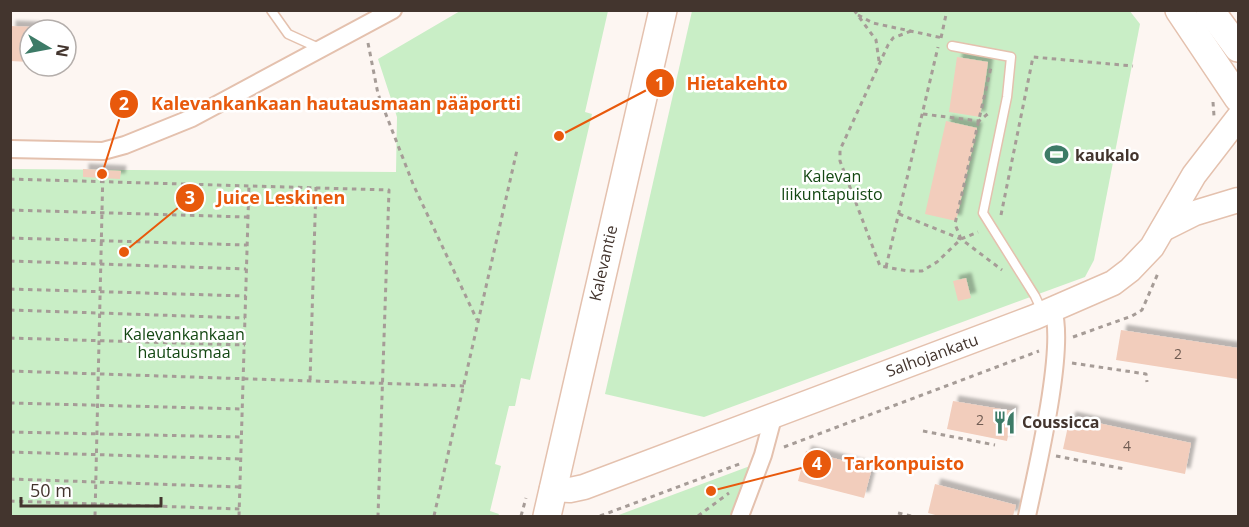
<svg xmlns="http://www.w3.org/2000/svg" width="1249" height="527" font-family="'Open Sans',sans-serif">
<style>
.green{fill:#c9eec6}
.building{fill:#f2cdbc;filter:url(#shadow)}
.lines{fill:none;stroke-linecap:round;stroke-linejoin:round}
.lane-casing{stroke:#e4c1ae;stroke-width:11}
.street-casing{stroke:#e4c1ae;stroke-width:20}
.secondary-casing{stroke:#e4c1ae;stroke-width:27}
.primary-casing{stroke:#e4c1ae;stroke-width:30}
.path{stroke:#a69c97;stroke-width:3;stroke-dasharray:4.5 4.5;stroke-linecap:butt}
.lane{stroke:#fff;stroke-width:8}
.street{stroke:#fff;stroke-width:16}
.secondary{stroke:#fff;stroke-width:24}
.primary{stroke:#fff;stroke-width:27}
.labels{text-anchor:middle;stroke-width:5;stroke-linejoin:round;paint-order:stroke}
.number-label{font-size:14px;fill:#6f5b52}
.poi-label{font-size:16px;font-weight:bold;fill:#43352e;stroke:#fff;text-anchor:start}
.park-label{font-size:16px;fill:#134712;stroke:#fff}
.street-label{font-size:16px;fill:#43352e;stroke:#fff}
.leader{fill:none;stroke:#e8590c;stroke-width:2}
.callout-dot{fill:#e8590c;stroke:#fff;stroke-width:2}
.mark-label{font-size:18px;text-anchor:middle;font-weight:bold;fill:#fff}
.callout-label{font-size:18px;text-anchor:middle;font-weight:bold;fill:#e8590c;stroke:#fff;stroke-width:5;stroke-linejoin:round;paint-order:stroke}
</style>
<defs>
<filter id="shadow"><feDropShadow dx="5.5" dy="-5.5" stdDeviation="1.5" flood-color="#0004"/></filter>
</defs>
<rect width="100%" height="100%" fill="#fdf6f2"/>
<!-- green -->
<g class="green">
<path d="M 1129,10 L 1140,24 L 1094,260 L 1085,277 L 704,417 L 605,394 L 692,11 Z"/>
<path d="M 460,11 L 608,11 L 585,112 L 592,114 L 530,380 L 521,378 L 515,406 L 509,406 L 495,464 L 501,466 L 490,511 L 499,514 L 498,516 L 11,516 L 10,169 L 396,172 L 397,117 L 378,59 Z"/>
<path d="M 750,466 L 730,516 L 616,516 Z"/>
</g>
<!-- building -->
<g class="building">
<path d="M 10,26 L 35,27 L 35,30 L 30,30 L 30,62 L 10,61 Z"/>
<path d="M 957,57 L 988,62 L 980,117 L 949,112 Z"/>
<path d="M 946,121 L 977,128 L 956,221 L 925,214 Z"/>
<path d="M 83,169 L 121,171 L 120,179 L 83,177 Z"/>
<path d="M 966,278 L 971,298 L 958,301 L 953,281 Z"/>
<path d="M 1121,330 L 1238,348 L 1238,379 L 1116,360 Z"/>
<path d="M 953,401 L 1013,411 L 1007,441 L 947,429 Z"/>
<path d="M 1070,417 L 1191,443 L 1185,474 L 1063,449 Z"/>
<path d="M 806,451 L 872,468 L 864,498 L 798,481 Z"/>
<path d="M 935,484 L 1016,505 L 1013,516 L 939,516 L 928,513 Z"/>
</g>
<g class="lines">
<defs>
<g id="lane">
<path d="M 271,10 L 288,34 L 321,49"/>
<path d="M 952,46 L 1011,57 L 1007,97 L 983,213 L 1035,296 L 1042,311"/>
</g>
<g id="street">
<path d="M 10,149 L 103,151 L 125,145 L 192,118 L 393,10"/>
<path d="M 740,516 L 763,455 L 774,414"/>
<path d="M 1027,516 C 1036,473 1066,348 1053,310"/>
</g>
<g id="secondary">
<path d="M 1163,229 L 1195,213 L 1238,200"/>
<path d="M 552,489 L 570,490 L 584,487 L 1035,317 L 1113,283 L 1130,270 L 1152,247 L 1194,175 L 1238,118"/>
</g>
<g id="primary">
<path d="M 1179,10 L 1238,98"/>
<path d="M 1210,10 L 1238,48"/>
<path d="M 547,516 L 663,10"/>
</g>
</defs>
<!-- lane casing -->
<use href="#lane" class="lane-casing"/>
<!-- street casing -->
<use href="#street" class="street-casing"/>
<!-- secondary casing -->
<use href="#secondary" class="secondary-casing"/>
<!-- primary casing -->
<use href="#primary" class="primary-casing"/>
<!-- path -->
<g class="path">
<path d="M 854,10 L 876,40 L 879,61"/>
<path d="M 858,15 L 873,23 L 943,38"/>
<path d="M 911,31 L 893,38 L 888,45 L 840,150 L 840,161 L 880,266 L 908,271 L 922,271 L 937,262 L 961,239 L 978,232"/>
<path d="M 941,38 L 947,10"/>
<path d="M 368,43 L 378,94 L 413,184 L 477,320"/>
<path d="M 1213,102 L 1214,116"/>
<path d="M 923,114 L 979,121 L 990,112"/>
<path d="M 10,179 L 389,190 L 378,516"/>
<path d="M 10,210 L 247,217"/>
<path d="M 899,214 L 961,239 L 1002,270"/>
<path d="M 1001,215 L 1033,57 L 1133,66"/>
<path d="M 10,238 L 247,245"/>
<path d="M 961,239 L 955,224 L 991,67"/>
<path d="M 10,261 L 246,269"/>
<path d="M 886,267 L 938,47"/>
<path d="M 10,289 L 246,296"/>
<path d="M 10,310 L 245,318"/>
<path d="M 1073,337 L 1132,316 L 1142,310 L 1159,271"/>
<path d="M 10,338 L 245,345"/>
<path d="M 1072,363 L 1146,374 L 1147,382"/>
<path d="M 10,371 L 464,386"/>
<path d="M 310,380 L 316,187"/>
<path d="M 10,403 L 243,409"/>
<path d="M 923,431 L 995,445"/>
<path d="M 10,432 L 242,437"/>
<path d="M 784,447 L 1039,351"/>
<path d="M 10,452 L 241,459"/>
<path d="M 1056,456 L 1125,469"/>
<path d="M 10,479 L 240,487"/>
<path d="M 10,501 L 240,509"/>
<path d="M 898,513 L 911,516"/>
<path d="M 95,516 L 103,168"/>
<path d="M 239,516 L 249,184"/>
<path d="M 434,516 L 517,150"/>
<path d="M 521,516 L 526,498"/>
<path d="M 600,516 L 742,463"/>
<path d="M 698,516 L 729,493"/>
</g>
<!-- lane -->
<use href="#lane" class="lane"/>
<!-- street -->
<use href="#street" class="street"/>
<!-- secondary -->
<use href="#secondary" class="secondary"/>
<!-- primary -->
<use href="#primary" class="primary"/>
</g>
<!-- icons -->
<defs>
<symbol id="stadium-bare" viewBox="-9 -9 18 18"><path d="M0-5a6.5 5 0 1 0 0 10a6.5 5 0 1 0 0-10ZM-3.5-1.8h7v3.6h-7Z" fill="#3d7b67" stroke="#fff" stroke-width="2.5" paint-order="stroke"/></symbol>
<symbol id="restaurant-bare" viewBox="-9 -9 18 18"><path d="M-5-6h1v4h1v-4h1v4h1v-4h1v5L-1.5 .5V6h-2V.5L-5-1ZM5-6V6H3V1.5H1.5Q1.5-4 5-6Z" fill="#3d7b67" stroke="#fff" stroke-width="2.5" paint-order="stroke"/></symbol>
</defs>
<g fill-rule="evenodd">
<use href="#stadium-bare" x="1040" y="138" width="33" height="33"/>
<use href="#restaurant-bare" x="988" y="406" width="33" height="33"/>
</g>
<g class="labels">
<!-- number labels -->
<g class="number-label">
<text x="1178" y="359">2</text>
<text x="980" y="425">2</text>
<text x="1127" y="451">4</text>
</g>
<!-- poi labels -->
<g class="poi-label">
<text x="1075" y="161">kaukalo</text>
<text x="1022" y="428">Coussicca</text>
</g>
<!-- park labels -->
<g class="park-label">
<text x="832" y="182">Kalevan<tspan x="832" dy="18">liikuntapuisto</tspan></text>
<text x="184" y="340">Kalevankankaan<tspan x="184" dy="18">hautausmaa</tspan></text>
</g>
<!-- street labels -->
<g class="street-label">
<text transform="translate(603 263) rotate(-77)" y="6">Kalevantie</text>
<text transform="translate(932 355) rotate(-20)" y="6">Salhojankatu</text>
</g>
</g>
<!-- callouts -->
<path class="leader" d="M559 136L660 83M102 174L124 104M124 252L190 198M711 491L817 464"/>
<g class="callout-dot">
<circle cx="559" cy="136" r="6"/>
<circle cx="102" cy="174" r="6"/>
<circle cx="124" cy="252" r="6"/>
<circle cx="711" cy="491" r="6"/>
<circle cx="660" cy="83" r="15"/>
<circle cx="124" cy="104" r="15"/>
<circle cx="190" cy="198" r="15"/>
<circle cx="817" cy="464" r="15"/>
</g>
<g class="mark-label">
<text x="660" y="90">1</text>
<text x="124" y="110">2</text>
<text x="190" y="204">3</text>
<text x="817" y="470">4</text>
</g>
<g class="callout-label">
<text x="737" y="90">Hietakehto</text>
<text x="336" y="110">Kalevankankaan hautausmaan pääportti</text>
<text x="281" y="204">Juice Leskinen</text>
<text x="904" y="470">Tarkonpuisto</text>
</g>
<!-- border -->
<rect width="1249" height="527" fill="none" stroke="#43352e" stroke-width="24"/>
<!-- north arrow -->
<g transform="translate(48 48) rotate(100)"><circle r="28" fill="#ffffff" stroke="#b4aeab" stroke-width="1.5"/>
<path d="M0-4.5L10 22L0 15L-10 22Z" fill="#3d7b67"/>
<text y="-9" font-size="16" font-weight="bold" text-anchor="middle" fill="#43352e">N</text>
</g>
<!-- scale -->
<path d="M21 497v9h140v-9" fill="none" stroke="#43352e" stroke-width="3"/>
<text x="30" y="497" font-size="18" fill="#43352e" stroke="#ffffff" stroke-width="4.5" paint-order="stroke">50 m</text>
</svg>
